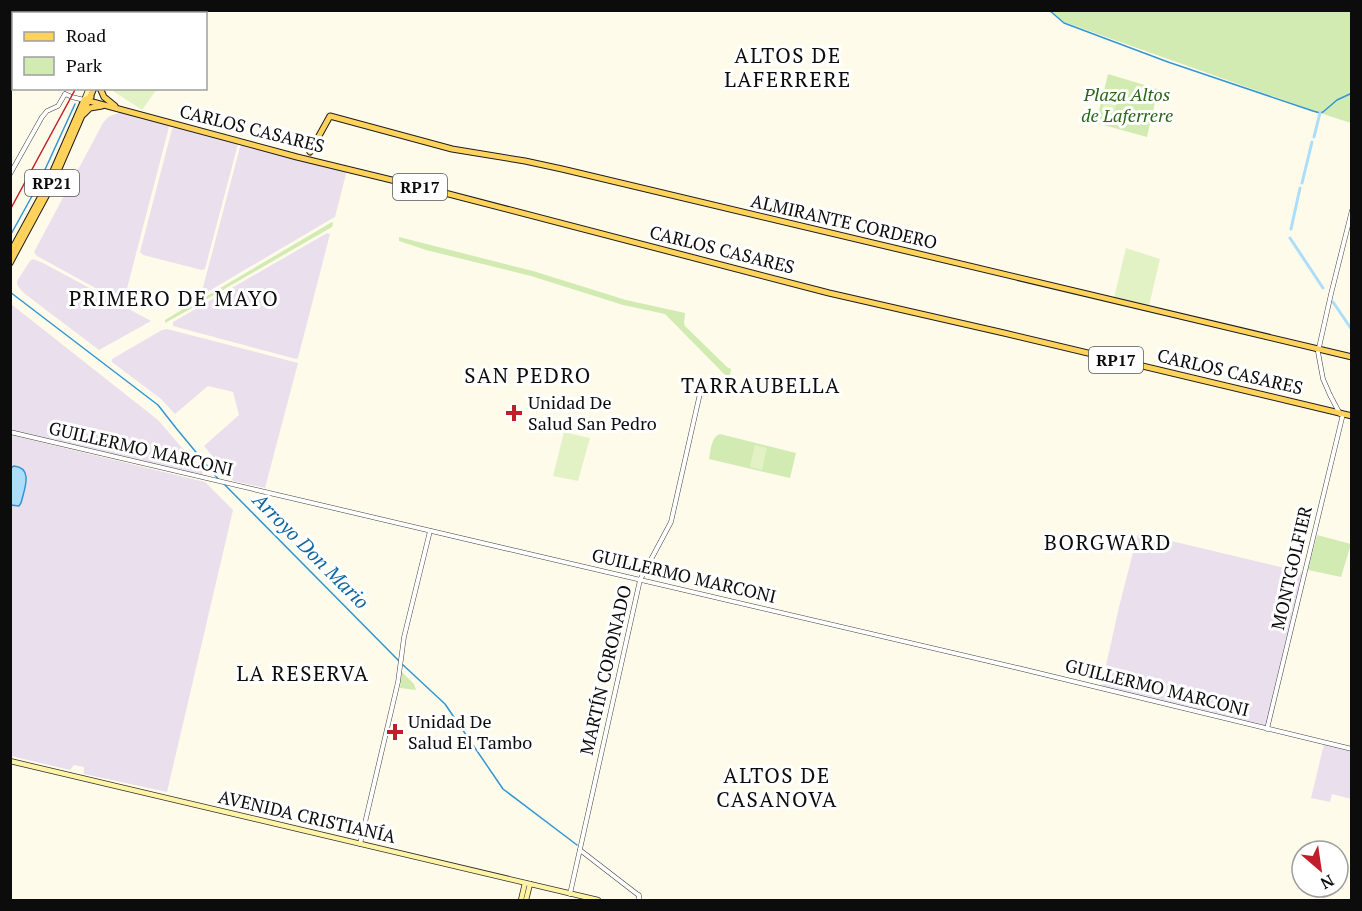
<svg xmlns="http://www.w3.org/2000/svg" width="1362" height="911" font-family="'PT Serif',serif">
<style>
.industrial{fill:#eadfec}
.green{fill:#d1ebb3}
.pitch{fill:#e3f2c5}
.water{fill:#addef9;stroke:#3196d3;stroke-width:1.5}
.lines{fill:none;stroke-linecap:round;stroke-linejoin:round}
.stream{stroke:#3196d3;stroke-width:1.5}
.canal{stroke:#addef9;stroke-width:3}
.tertiary-casing{stroke:#3f3f3f;stroke-width:5}
.secondary-casing{stroke:#2e2e2e;stroke-width:6}
.primary-casing{stroke:#1d1d1d;stroke-width:7}
.tertiary{stroke:#fff;stroke-width:4}
.secondary{stroke:#fff3a6;stroke-width:4.5}
.primary{stroke:#ffd35b;stroke-width:5}
.rail{stroke:#c21e29;stroke-width:1.5}
.poi-dot{fill:#c21e29;stroke:#fff;stroke-width:2}
.labels{text-anchor:middle;stroke-width:6;stroke-linejoin:round;paint-order:stroke}
.shield{fill:#fff;stroke:#555;stroke-width:1.5}
.shield-label{font-size:16px;font-weight:bold;fill:#0c0c0c}
.park-label{font-size:18px;font-style:italic;fill:#2b661a;stroke:#fff}
.street-label{font-size:18px;fill:#0c0c0c;stroke:#fff}
.poi-label{font-size:18px;fill:#0c0c0c;stroke:#fff;text-anchor:start}
.water-label{font-size:20px;font-style:italic;fill:#1066a3;stroke:#fff}
.quarter-label{font-size:21px;letter-spacing:1.5px;fill:#0c0c0c;stroke:#fff}
</style>
<rect width="100%" height="100%" fill="#fffbeb"/>
<!-- industrial -->
<g class="industrial">
<path d="M 121,112 L 167,124 L 169,127 L 124,300 L 121,302 L 37,256 L 34,252 L 103,123 L 108,117 Z"/>
<path d="M 176,126 L 238,144 L 205,269 L 202,270 L 143,255 L 140,252 L 172,129 Z"/>
<path d="M 243,144 L 345,171 L 346,174 L 335,217 L 333,218 L 204,294 L 202,291 L 240,147 Z"/>
<path d="M 327,233 L 330,234 L 298,358 L 296,359 L 173,326 L 173,322 Z"/>
<path d="M 33,259 L 43,263 L 151,321 L 99,350 L 25,294 L 20,289 L 17,284 L 17,281 L 30,261 Z"/>
<path d="M 11,304 L 158,420 L 202,471 L 203,475 L 11,430 Z"/>
<path d="M 167,329 L 298,363 L 265,488 L 233,481 L 204,446 L 239,415 L 233,392 L 208,386 L 175,414 L 161,399 L 112,362 L 112,359 L 162,330 Z"/>
<path d="M 11,435 L 205,482 L 233,510 L 167,792 L 84,774 L 84,767 L 74,765 L 70,770 L 11,756 Z"/>
<path d="M 1138,533 L 1305,573 L 1267,729 L 1101,688 L 1119,607 Z"/>
<path d="M 1324,744 L 1351,750 L 1351,799 L 1332,794 L 1330,802 L 1311,798 Z"/>
</g>
<!-- green -->
<g class="green">
<path d="M 1051,11 L 1351,11 L 1351,123 L 1320,113 L 1064,22 Z"/>
<path d="M 1108,74 L 1158,89 L 1147,137 L 1096,123 Z"/>
<path d="M 332,222 L 333,223 L 332,227 L 207,299 L 205,299 L 205,297 Z"/>
<path d="M 399,237 L 533,271 L 626,300 L 685,313 L 684,323 L 685,326 L 727,367 L 731,369 L 729,379 L 665,314 L 623,305 L 531,276 L 426,250 L 399,241 Z"/>
<path d="M 198,300 L 201,300 L 201,303 L 165,323 L 165,320 Z"/>
<path d="M 720,434 L 796,453 L 790,478 L 709,459 C 711,450 711,437 720,434 Z"/>
<path d="M 1317,535 L 1351,544 L 1341,577 L 1308,570 Z"/>
<path d="M 402,672 L 414,684 L 416,690 L 400,688 Z"/>
</g>
<!-- pitch -->
<g class="pitch">
<path d="M 110,89 L 157,89 L 142,110 Z"/>
<path d="M 1106,93 L 1118,96 L 1114,112 L 1102,109 Z"/>
<path d="M 1126,248 L 1160,259 L 1149,306 L 1114,298 Z"/>
<path d="M 564,432 L 590,438 L 578,481 L 553,476 Z"/>
<path d="M 755,445 L 767,448 L 762,470 L 750,467 Z"/>
</g>
<!-- water -->
<path class="water" d="M 14,466 C 34,468 24,490 21,503 L 19,506 L 11,505 L 11,468 Z"/>
<g class="lines">
<!-- stream -->
<g class="stream">
<path d="M 1049,10 L 1064,23 L 1168,62 L 1313,111 L 1320,113 L 1323,112 L 1337,100 L 1352,93"/>
<path d="M 10,236 L 37,187 L 75,104"/>
<path d="M 10,292 L 158,405 L 176,428 L 219,480"/>
<path d="M 223,483 L 399,661"/>
<path d="M 402,664 L 445,704 L 503,789 L 577,845"/>
</g>
<!-- canal -->
<g class="canal">
<path d="M 1314,137 L 1320,113"/>
<path d="M 1302,183 L 1312,142"/>
<path d="M 1291,229 L 1300,188"/>
<path d="M 1290,238 L 1323,288"/>
<path d="M 1333,302 L 1352,330"/>
</g>
<defs>
<g id="tertiary">
<path d="M 65,94 L 72,97 L 84,100"/>
<path d="M 10,174 L 42,117 L 47,111 L 58,106 L 65,94"/>
<path d="M 1340,414 L 1330,395 L 1323,379 L 1318,352 L 1331,294 L 1352,210"/>
<path d="M 10,432 L 508,549 L 1018,668 L 1352,749"/>
<path d="M 1267,729 L 1343,414"/>
<path d="M 360,844 L 398,682 L 404,637 L 430,531"/>
<path d="M 580,850 L 637,894 L 639,895 L 639,900"/>
<path d="M 570,894 L 640,580 L 671,522 L 701,389"/>
</g>
<g id="secondary">
<path d="M 107,14 L 108,10"/>
<path d="M 86,100 L 84,100 L 89,88"/>
<path d="M 10,761 L 598,900"/>
<path d="M 521,900 L 525,883"/>
<path d="M 526,900 L 530,884"/>
</g>
<g id="primary">
<path d="M 128,14 L 129,10"/>
<path d="M 100,88 L 104,97 L 115,106"/>
<path d="M 89,101 L 297,157 L 441,192 L 829,293 L 1004,333 L 1352,416"/>
<path d="M 84,114 L 90,108 L 102,106"/>
<path d="M 310,152 L 330,116 L 452,149 L 525,161 L 562,169 L 1352,357"/>
<path d="M 10,253 L 46,187 L 84,100 L 91,97"/>
<path d="M 10,263 L 51,187 L 94,88"/>
</g>
</defs>
<!-- tertiary casing -->
<use href="#tertiary" class="tertiary-casing"/>
<!-- secondary casing -->
<use href="#secondary" class="secondary-casing"/>
<!-- primary casing -->
<use href="#primary" class="primary-casing"/>
<!-- tertiary -->
<use href="#tertiary" class="tertiary"/>
<!-- secondary -->
<use href="#secondary" class="secondary"/>
<!-- primary -->
<use href="#primary" class="primary"/>
<!-- rail -->
<g class="rail">
<path d="M 115,14 L 116,10"/>
<path d="M 10,210 L 76,88"/>
</g>
</g>
<!-- markers -->
<g class="poi-dot">
<path d="M511 404h6v6h6v6h-6v6h-6v-6h-6v-6h6z"/>
<path d="M392 723h6v6h6v6h-6v6h-6v-6h-6v-6h6z"/>
</g>
<g class="labels">
<!-- shield labels -->
<g class="shield">
<rect x="25" y="170" width="54" height="26" rx="4.5"/>
<rect x="393" y="174" width="54" height="26" rx="4.5"/>
<rect x="1089" y="347" width="54" height="26" rx="4.5"/>
</g>
<g class="shield-label">
<text x="52" y="189">RP21</text>
<text x="420" y="193">RP17</text>
<text x="1116" y="366">RP17</text>
</g>
<!-- park labels -->
<g class="park-label">
<text x="1127" y="101">Plaza Altos<tspan x="1127" dy="21">de Laferrere</tspan></text>
</g>
<!-- street labels -->
<g class="street-label">
<text transform="translate(252 129) rotate(14)" y="6">CARLOS CASARES</text>
<text transform="translate(844 222) rotate(13)" y="6">ALMIRANTE CORDERO</text>
<text transform="translate(722 250) rotate(14)" y="6">CARLOS CASARES</text>
<text transform="translate(1230 372) rotate(13)" y="6">CARLOS CASARES</text>
<text transform="translate(141 449) rotate(13)" y="6">GUILLERMO MARCONI</text>
<text transform="translate(1292 568) rotate(-77)" y="6">MONTGOLFIER</text>
<text transform="translate(684 576) rotate(13)" y="6">GUILLERMO MARCONI</text>
<text transform="translate(606 670) rotate(-77)" y="6">MARTÍN CORONADO</text>
<text transform="translate(1157 688) rotate(14)" y="6">GUILLERMO MARCONI</text>
<text transform="translate(307 817) rotate(13)" y="6">AVENIDA CRISTIANÍA</text>
</g>
<!-- poi labels -->
<g class="poi-label">
<text x="528" y="409">Unidad De<tspan x="528" dy="21">Salud San Pedro</tspan></text>
<text x="408" y="728">Unidad De<tspan x="408" dy="21">Salud El Tambo</tspan></text>
</g>
<!-- water labels -->
<g class="water-label">
<text transform="translate(311 551) rotate(45)" y="7">Arroyo Don Mario</text>
</g>
<!-- quarter labels -->
<g class="quarter-label">
<text x="788" y="63">ALTOS DE<tspan x="788" dy="24">LAFERRERE</tspan></text>
<text x="174" y="306">PRIMERO DE MAYO</text>
<text x="528" y="383">SAN PEDRO</text>
<text x="761" y="393">TARRAUBELLA</text>
<text x="1108" y="550">BORGWARD</text>
<text x="303" y="681">LA RESERVA</text>
<text x="777" y="783">ALTOS DE<tspan x="777" dy="24">CASANOVA</tspan></text>
</g>
</g>
<!-- border -->
<rect width="1362" height="911" fill="none" stroke="#0c0c0c" stroke-width="24"/>
<!-- legend -->
<rect x="12" y="12" width="195" height="78" fill="#ffffff" stroke="#9e9e9e" stroke-width="1.5"/>
<rect x="24" y="32" width="30" height="9" fill="#ffd35b" stroke="#9e9e9e" stroke-width="1.5"/>
<text x="66" y="42" font-size="18" fill="#0c0c0c">Road</text>
<rect x="24" y="57" width="30" height="18" fill="#d1ebb3" stroke="#9e9e9e" stroke-width="1.5"/>
<text x="66" y="72" font-size="18" fill="#0c0c0c">Park</text>
<!-- north arrow -->
<g transform="translate(1320 869) rotate(151)"><circle r="28" fill="#ffffff" stroke="#9e9e9e" stroke-width="1.5"/>
<path d="M0-4.5L10 22L0 15L-10 22Z" fill="#c21e29"/>
<text y="-9" font-size="16" font-weight="bold" text-anchor="middle" fill="#0c0c0c">N</text>
</g>
</svg>
